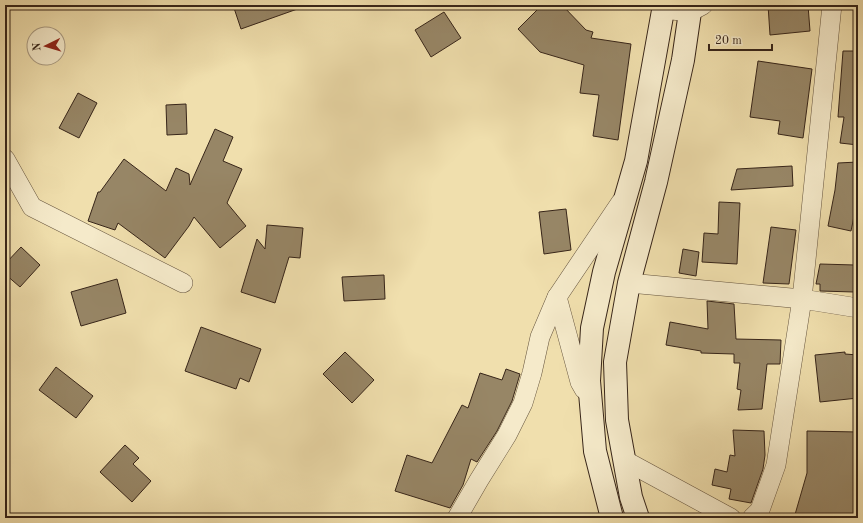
<svg xmlns="http://www.w3.org/2000/svg" width="863" height="523" font-family="'Old Standard TT',serif">
<style>
.building{fill:#978666;stroke:#372519}
.lines{fill:none;stroke-linecap:round;stroke-linejoin:round}
.minor-casing{stroke:#65543e;stroke-width:20}
.secondary-casing{stroke:#372519;stroke-width:24}
.minor{stroke:#f5eaca;stroke-width:19}
.secondary{stroke:#f5eaca;stroke-width:22}
</style>
<rect width="100%" height="100%" fill="#f0dfad"/>
<filter id="stains"><feTurbulence type="fractalNoise" baseFrequency=".005" numOctaves="4"/><feColorMatrix values="0 0 0 0 .2 0 0 0 0 .09 0 0 0 0 .02 0 0 0 .5 -.17"/></filter>
<radialGradient id="worn" r=".72"><stop offset=".6" stop-color="#630" stop-opacity="0"/><stop offset="1" stop-color="#630" stop-opacity=".3"/></radialGradient>
<!-- building -->
<g class="building">
<path d="M 233,5 L 303,5 L 303,7 L 241,29 Z"/>
<path d="M 542,5 L 562,5 L 586,30 L 593,32 L 591,38 L 631,44 L 618,140 L 593,136 L 599,95 L 580,93 L 584,65 L 540,52 L 518,29 Z"/>
<path d="M 768,5 L 808,5 L 810,31 L 770,35 Z"/>
<path d="M 444,12 L 461,38 L 431,57 L 415,30 Z"/>
<path d="M 843,51 L 858,51 L 858,145 L 840,143 L 844,117 L 838,117 Z"/>
<path d="M 758,61 L 812,69 L 803,138 L 778,134 L 780,121 L 750,117 Z"/>
<path d="M 78,93 L 97,103 L 79,138 L 59,128 Z"/>
<path d="M 186,104 L 187,134 L 167,135 L 166,105 Z"/>
<path d="M 215,129 L 233,137 L 223,161 L 242,169 L 227,203 L 246,226 L 220,248 L 194,217 L 189,226 L 165,258 L 118,223 L 115,230 L 88,221 L 98,192 L 100,192 L 124,159 L 166,191 L 176,168 L 189,174 L 190,185 Z"/>
<path d="M 858,162 L 858,197 L 851,231 L 828,226 L 835,190 L 838,163 Z"/>
<path d="M 792,166 L 793,186 L 731,190 L 737,169 Z"/>
<path d="M 719,202 L 740,203 L 737,264 L 702,262 L 704,233 L 718,234 Z"/>
<path d="M 566,209 L 571,250 L 544,254 L 539,212 Z"/>
<path d="M 267,225 L 303,228 L 300,258 L 289,257 L 275,303 L 241,292 L 257,239 L 265,249 Z"/>
<path d="M 771,227 L 796,230 L 789,284 L 763,283 Z"/>
<path d="M 21,247 L 40,265 L 20,287 L 5,274 L 5,264 Z"/>
<path d="M 683,249 L 699,252 L 696,276 L 679,273 Z"/>
<path d="M 820,264 L 855,265 L 854,292 L 820,291 L 820,284 L 816,284 Z"/>
<path d="M 384,275 L 385,299 L 344,301 L 342,277 Z"/>
<path d="M 117,279 L 126,313 L 81,326 L 71,292 Z"/>
<path d="M 707,301 L 734,304 L 736,339 L 781,340 L 780,364 L 767,364 L 762,409 L 738,410 L 741,390 L 737,389 L 740,363 L 734,363 L 734,354 L 701,353 L 701,351 L 666,345 L 670,322 L 708,329 Z"/>
<path d="M 201,327 L 261,349 L 249,382 L 240,378 L 236,389 L 185,371 Z"/>
<path d="M 345,352 L 374,380 L 352,403 L 323,374 Z"/>
<path d="M 845,352 L 845,354 L 858,355 L 858,398 L 820,402 L 815,355 Z"/>
<path d="M 56,367 L 93,396 L 76,418 L 39,390 Z"/>
<path d="M 506,369 L 520,374 L 512,401 L 497,431 L 477,462 L 471,459 L 463,485 L 450,508 L 395,491 L 407,455 L 432,463 L 462,405 L 468,408 L 480,373 L 502,380 Z"/>
<path d="M 733,430 L 764,431 L 765,455 L 763,469 L 751,503 L 729,499 L 731,489 L 712,485 L 715,469 L 727,472 L 730,455 L 735,456 Z"/>
<path d="M 807,431 L 858,432 L 858,518 L 794,518 L 807,473 Z"/>
<path d="M 125,445 L 139,458 L 133,464 L 151,481 L 132,502 L 100,472 Z"/>
</g>
<g class="lines">
<defs>
<g id="minor">
<path d="M 663,9 L 690,12 L 703,5"/>
<path d="M 5,159 L 32,207 L 183,283"/>
<path d="M 629,283 L 802,299 L 858,308"/>
<path d="M 557,297 L 580,382 L 584,389 L 590,394"/>
<path d="M 624,460 L 731,518"/>
<path d="M 457,518 L 479,480 L 507,435 L 523,403 L 532,373 L 540,337 L 557,297 L 621,202"/>
<path d="M 752,518 L 760,510 L 776,465 L 802,299 L 832,5"/>
</g>
<g id="secondary">
<path d="M 612,518 L 595,451 L 589,381 L 592,328 L 604,272 L 636,161 L 664,5"/>
<path d="M 638,518 L 631,497 L 617,420 L 615,362 L 629,283 L 656,182 L 683,60 L 691,5"/>
</g>
</defs>
<!-- minor casing -->
<use href="#minor" class="minor-casing"/>
<!-- secondary casing -->
<use href="#secondary" class="secondary-casing"/>
<!-- minor -->
<use href="#minor" class="minor"/>
<!-- secondary -->
<use href="#secondary" class="secondary"/>
</g>
<!-- margin -->
<rect width="863" height="523" fill="none" stroke="#f0dfad" stroke-width="20"/>
<rect x="6" y="6" width="851" height="511" fill="none" stroke="#372519" stroke-width="2"/>
<rect x="10" y="10" width="843" height="503" fill="none" stroke="#372519"/>
<!-- north arrow -->
<g transform="translate(46 46) rotate(265)"><circle r="19" fill="#f5eaca" stroke="#a99b83"/>
<path d="M0-3L7 15L0 10L-7 15Z" fill="#8f2418"/>
<text y="-6" font-size="11" font-weight="bold" text-anchor="middle" fill="#372519">N</text>
</g>
<!-- scale -->
<path d="M709 44v6h63v-6" fill="none" stroke="#372519" stroke-width="2"/>
<text x="715" y="44" font-size="12" fill="#372519" stroke="#f5eaca" stroke-width="3" paint-order="stroke">20 m</text>
<rect width="100%" height="100%" filter="url(#stains)"/>
<rect width="100%" height="100%" fill="url(#worn)"/>
</svg>
